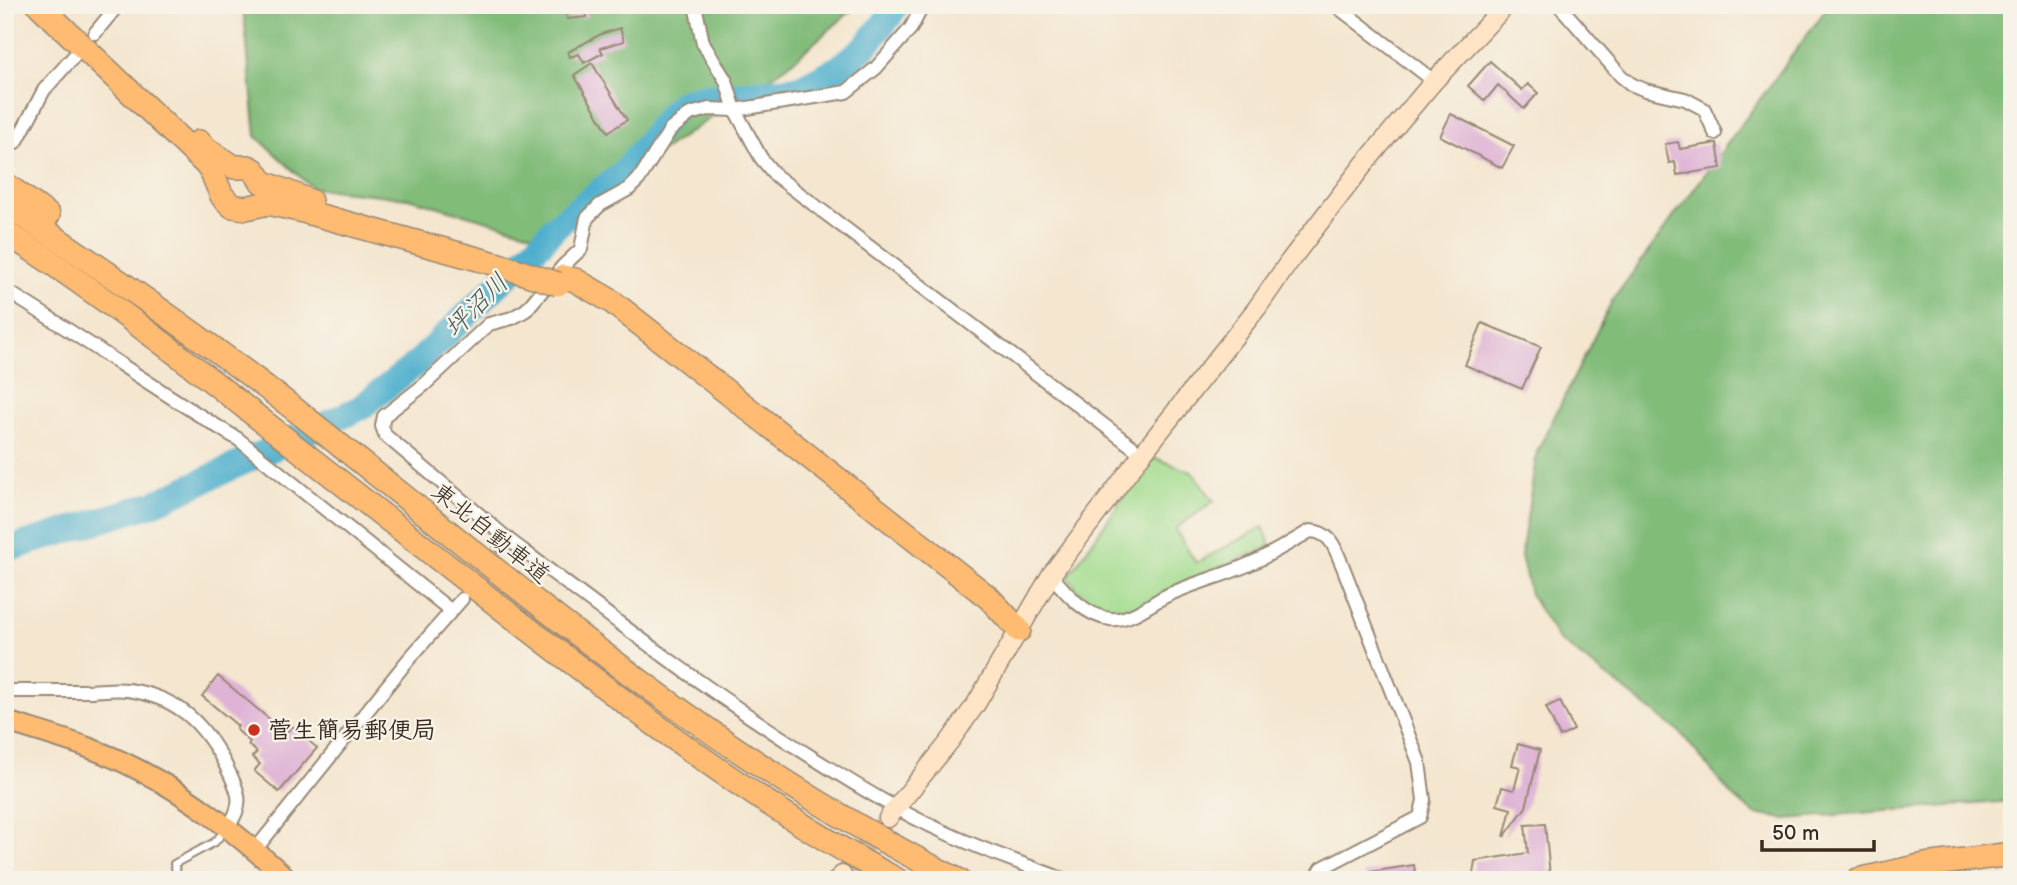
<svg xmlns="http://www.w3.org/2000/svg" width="2017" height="885" font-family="'Balsamiq Sans','Klee One',sans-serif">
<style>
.green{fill:#a2dc8e;stroke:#6e8356;stroke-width:2}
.forest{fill:#81bc79;stroke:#5e734c;stroke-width:2}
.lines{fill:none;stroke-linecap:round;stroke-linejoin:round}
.river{stroke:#4eafcd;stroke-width:26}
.building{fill:#dfb3d5}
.street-tunnel{stroke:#cfc0ac;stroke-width:12;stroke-dasharray:12 6;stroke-linecap:butt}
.secondary-tunnel{stroke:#cfc0ac;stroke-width:18;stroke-dasharray:18 9;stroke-linecap:butt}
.lane-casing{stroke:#988876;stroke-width:10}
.street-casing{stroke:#988876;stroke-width:16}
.secondary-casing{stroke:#988876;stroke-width:21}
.primary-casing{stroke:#988876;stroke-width:23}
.highway-casing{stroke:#988876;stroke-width:26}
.lane{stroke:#fff;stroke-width:6}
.street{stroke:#fff;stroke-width:12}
.secondary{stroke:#ffe4c6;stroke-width:18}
.primary{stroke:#febb71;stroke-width:19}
.highway{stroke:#febb71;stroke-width:23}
.highway-bridge-casing{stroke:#988876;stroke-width:26;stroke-linecap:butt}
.highway-bridge{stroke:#febb71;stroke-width:23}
.poi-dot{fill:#c8321e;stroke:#f7f3e8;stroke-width:2.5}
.labels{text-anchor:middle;stroke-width:5;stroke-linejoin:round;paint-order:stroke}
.street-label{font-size:24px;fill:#3b2a1e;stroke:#f7f3e8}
.poi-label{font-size:24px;font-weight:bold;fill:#3b2a1e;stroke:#f7f3e8;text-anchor:start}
.water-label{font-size:26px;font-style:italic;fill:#42595b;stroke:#f7f3e8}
</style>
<rect width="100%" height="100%" fill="#f7f3e8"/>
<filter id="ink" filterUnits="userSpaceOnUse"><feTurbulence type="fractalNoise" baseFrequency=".0143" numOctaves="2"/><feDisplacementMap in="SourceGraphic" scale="14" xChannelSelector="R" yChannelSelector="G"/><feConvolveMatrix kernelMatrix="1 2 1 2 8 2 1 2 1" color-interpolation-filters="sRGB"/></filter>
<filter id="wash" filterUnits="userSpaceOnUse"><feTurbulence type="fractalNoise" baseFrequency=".00686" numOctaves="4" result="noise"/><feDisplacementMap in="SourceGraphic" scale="28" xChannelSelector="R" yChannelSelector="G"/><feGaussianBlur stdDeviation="1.57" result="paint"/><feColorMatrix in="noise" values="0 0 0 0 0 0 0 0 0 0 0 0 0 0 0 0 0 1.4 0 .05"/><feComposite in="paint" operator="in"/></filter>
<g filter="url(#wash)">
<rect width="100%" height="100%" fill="#f4e6cf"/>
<!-- green -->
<path class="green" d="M 1155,458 L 1192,472 L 1214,501 L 1175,529 L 1196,563 L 1263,527 L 1271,546 C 1242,558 1213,569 1185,582 C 1162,593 1135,613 1109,611 C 1093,610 1076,589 1068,577 L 1121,501 Z"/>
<!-- forest -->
<g class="forest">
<path d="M 243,5 L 858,5 L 786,67 L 537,235 L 408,198 L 312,188 L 256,136 Z"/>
<path d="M 1829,5 L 2012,5 L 2012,801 L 1785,819 L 1755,814 L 1732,796 L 1681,733 L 1558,639 L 1530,594 L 1521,556 L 1537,452 L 1612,301 Z"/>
</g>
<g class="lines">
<!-- river -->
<path class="river" d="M 5,550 L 153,504 L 360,408 L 416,364 L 540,244 L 557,225 L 624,172 L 670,114 L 682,102 L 699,97 L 800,88 L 840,67 L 865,47 L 890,16 L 896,5"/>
</g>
<g id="blocks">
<!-- building -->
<g class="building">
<path d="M 566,5 L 586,5 L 587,17 L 567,19 Z"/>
<path d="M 620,28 L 624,41 L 600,48 L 603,53 L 584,63 L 579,54 L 570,57 L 568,52 L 601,34 Z"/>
<path d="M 1490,61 L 1522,90 L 1528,84 L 1538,93 L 1524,109 L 1498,85 L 1485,101 L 1468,86 Z"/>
<path d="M 592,63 L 627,120 L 608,132 L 574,75 Z"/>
<path d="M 1451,114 L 1514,146 L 1502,168 L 1440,136 Z"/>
<path d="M 1678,142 L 1680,149 L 1717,143 L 1721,168 L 1677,175 L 1675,162 L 1669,163 L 1665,144 Z"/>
<path d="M 1482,323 L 1541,347 L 1522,389 L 1465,365 Z"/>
<path d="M 218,676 L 286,733 L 292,726 L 317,748 L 279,792 L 254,771 L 260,764 L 252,757 L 257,752 L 248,745 L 250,742 L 236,729 L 238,726 L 202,696 Z"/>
<path d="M 1560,701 L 1574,730 L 1560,737 L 1546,707 Z"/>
<path d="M 1518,744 L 1540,750 L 1526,807 L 1504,837 L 1511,809 L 1497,805 L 1502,787 L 1514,790 L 1520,767 L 1512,765 Z"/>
<path d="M 1545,824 L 1550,876 L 1522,880 L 1472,880 L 1475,861 L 1528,853 L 1525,825 Z"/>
<path d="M 1414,865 L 1416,880 L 1365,880 L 1364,873 Z"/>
</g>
</g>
</g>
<g filter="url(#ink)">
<use href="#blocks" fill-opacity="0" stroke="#988876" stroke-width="2"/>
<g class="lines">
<!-- street-tunnel -->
<path class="street-tunnel" d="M 470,587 L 501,546"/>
<!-- secondary-tunnel -->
<path class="secondary-tunnel" d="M 842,875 L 888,818"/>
<defs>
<path id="lane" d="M 179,880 L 174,864 L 215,842 L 225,830"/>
<g id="street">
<path d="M 695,5 L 703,43 L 726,81 L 735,110 L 761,158 L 775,175 L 1142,454"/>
<path d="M 1335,5 L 1434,81"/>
<path d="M 1559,5 L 1621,76 L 1631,84 L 1645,90 L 1685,99 L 1704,109 L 1715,133"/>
<path d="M 95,33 L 118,5"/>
<path d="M 5,144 L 10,145 L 17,141 L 44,90 L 76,54"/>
<path d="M 5,290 C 84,338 159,392 238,439 L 450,610"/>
<path d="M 508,539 C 608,615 707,691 813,758 C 855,784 897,811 942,831 C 982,850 1024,864 1065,880"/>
<path d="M 501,546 L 508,539 L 385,435 L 382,426 L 384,416 L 424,385 L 489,324 L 512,318 L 526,310 L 563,266 L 581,249 L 587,218 L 600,205 L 629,189 L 639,179 L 670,130 L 690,114 L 709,109 L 735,110 L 846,92 L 876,68 L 911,28 L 923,5"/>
<path d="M 1051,575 C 1066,593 1085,616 1110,619 C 1130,621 1147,606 1164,597 C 1192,583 1225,576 1254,562 C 1273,553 1291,542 1310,531 C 1332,532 1335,549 1343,567 L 1419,762 L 1424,800 L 1420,817 L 1322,868 L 1315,880"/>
<path d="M 5,691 C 32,691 59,691 85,691 C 99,691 114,688 128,690 C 177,697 203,722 225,764 C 238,791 246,801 228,827"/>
<path d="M 255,850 L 408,660 L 462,599"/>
</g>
<g id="secondary">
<path d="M 888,818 L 950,741 L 976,704 L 1051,575 L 1142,454 L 1257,308 L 1289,262 L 1365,163 L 1434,81 L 1506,5"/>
<path d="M 837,880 L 842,875"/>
</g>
<path id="primary" d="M 5,721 C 49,735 96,747 137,769 C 196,799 240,837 289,880"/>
<g id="highway">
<path d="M 39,5 L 210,168 L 222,196 L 232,206 L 246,208 L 268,203 L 299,210 L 496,264"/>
<path d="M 199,142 L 206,149 L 234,167 L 248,167 L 254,170 L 262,182 L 310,201"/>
<path d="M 5,184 L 48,215"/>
<path d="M 5,204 C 103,269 200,336 293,408 C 508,577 711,757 958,880"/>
<path d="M 5,232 C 91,287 172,349 251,412 C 337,479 423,546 509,614 C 633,710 759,806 897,880"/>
<path d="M 563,277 L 575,280 L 611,301 L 989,598 L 1019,630"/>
<path d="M 1858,880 L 1925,865 L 2012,854"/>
</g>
</defs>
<!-- lane casing -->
<use href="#lane" class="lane-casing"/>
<!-- street casing -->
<use href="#street" class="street-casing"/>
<!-- secondary casing -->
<use href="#secondary" class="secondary-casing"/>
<!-- primary casing -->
<use href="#primary" class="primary-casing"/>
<!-- highway casing -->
<use href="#highway" class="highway-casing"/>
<!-- lane -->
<use href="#lane" class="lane"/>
<!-- street -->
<use href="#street" class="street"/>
<!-- secondary -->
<use href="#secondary" class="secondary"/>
<!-- primary -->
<use href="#primary" class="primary"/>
<!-- highway -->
<use href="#highway" class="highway"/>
<defs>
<path id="highway-bridge" d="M 496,264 L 558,284"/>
</defs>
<!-- highway-bridge casing -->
<use href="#highway-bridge" class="highway-bridge-casing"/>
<!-- highway-bridge -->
<use href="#highway-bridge" class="highway-bridge"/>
</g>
</g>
<!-- markers -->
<circle class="poi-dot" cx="254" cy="730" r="7"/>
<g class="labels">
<!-- street labels -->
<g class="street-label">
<text transform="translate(491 533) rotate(39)" y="8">東北自動車道</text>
</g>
<!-- poi labels -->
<g class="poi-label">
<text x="268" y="738">菅生簡易郵便局</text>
</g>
<!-- water labels -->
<g class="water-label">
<text transform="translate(476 305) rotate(-45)" y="9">坪沼川</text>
</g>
</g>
<!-- margin -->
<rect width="2017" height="885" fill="none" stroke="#f7f3e8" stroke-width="28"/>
<!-- scale -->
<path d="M1762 840v10h112v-10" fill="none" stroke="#3b2a1e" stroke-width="3.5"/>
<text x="1772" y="840" font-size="21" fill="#3b2a1e" stroke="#f7f3e8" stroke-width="5" paint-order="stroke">50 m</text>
</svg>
